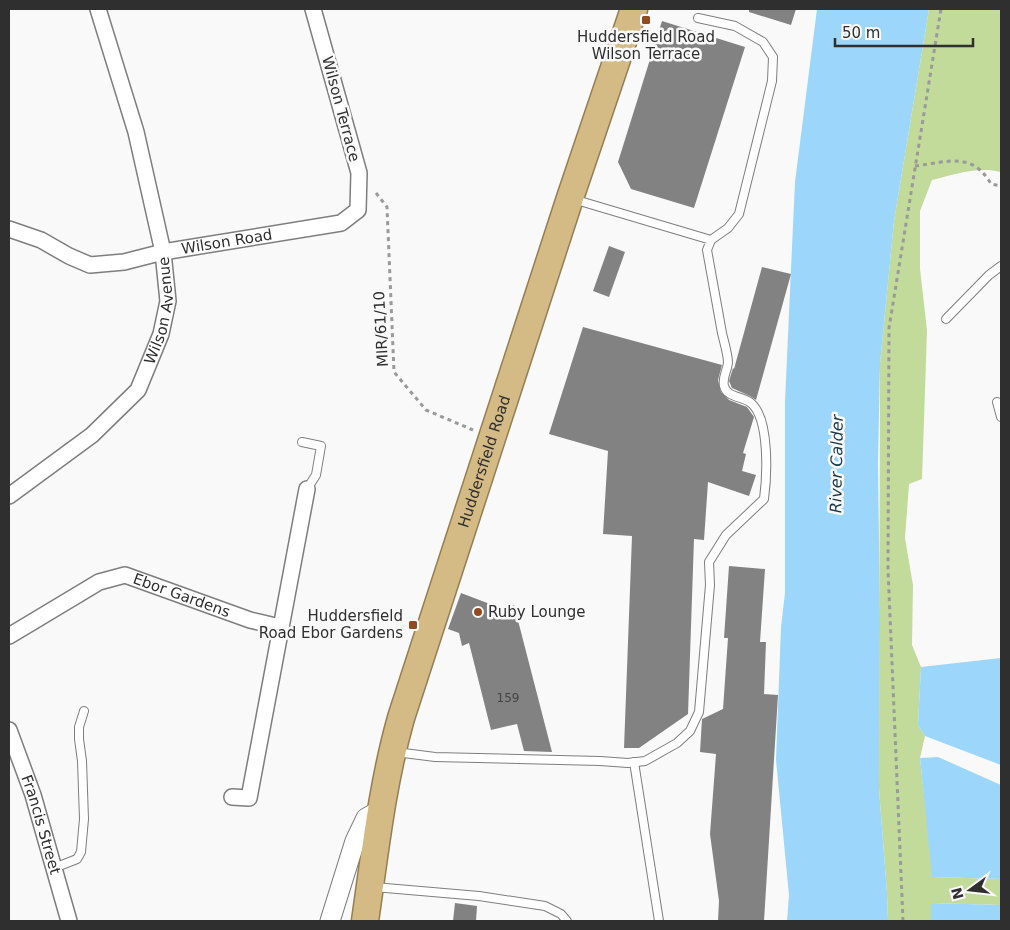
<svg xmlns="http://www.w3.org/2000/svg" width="1010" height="930" font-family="'DejaVu Sans',sans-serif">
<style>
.green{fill:#c2da9a}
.water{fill:#9cd6fa}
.building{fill:#828283}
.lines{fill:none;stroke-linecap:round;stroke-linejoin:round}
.service-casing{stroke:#7e7e7f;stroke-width:10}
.minor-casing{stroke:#7e7e7f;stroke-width:18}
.tertiary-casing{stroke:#7e7e7f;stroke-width:21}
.trunk-casing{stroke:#947e53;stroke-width:29}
.path{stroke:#9a9a9b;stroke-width:3;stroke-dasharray:4 4;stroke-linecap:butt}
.service{stroke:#fff;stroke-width:8}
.minor{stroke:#fff;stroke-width:15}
.tertiary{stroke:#fff;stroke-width:19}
.trunk{stroke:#d4ba84;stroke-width:26}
.poi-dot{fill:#904b21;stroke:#f9f9fa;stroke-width:2}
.labels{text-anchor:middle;stroke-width:5;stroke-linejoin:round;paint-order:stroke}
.number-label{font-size:12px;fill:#444445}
.poi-label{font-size:15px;fill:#2f2f30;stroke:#f9f9fa}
.street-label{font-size:15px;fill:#2f2f30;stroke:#f9f9fa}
.water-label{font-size:16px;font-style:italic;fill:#18394c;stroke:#f9f9fa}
</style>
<rect width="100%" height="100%" fill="#f9f9fa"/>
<!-- green -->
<path class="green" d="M 929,9 L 1001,9 L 1001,172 C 979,166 954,174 932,180 L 920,211 L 920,269 L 927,330 L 922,479 L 909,484 L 905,538 L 913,585 L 912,645 L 921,667 L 918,725 L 925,736 L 920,758 L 933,877 L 1001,879 L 1001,905 L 931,903 L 931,921 L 888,921 L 887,893 L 879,789 L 880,364 L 894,221 Z"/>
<!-- water -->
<g class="water">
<path d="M 817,9 L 929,9 L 894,221 L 880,364 L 878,464 L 880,617 L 879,789 L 887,893 L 888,921 L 787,921 L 789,895 L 776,760 L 781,627 L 785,593 L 785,401 L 795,182 Z"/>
<path d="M 1001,658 L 1001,765 L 925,736 L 918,725 L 921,667 Z"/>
<path d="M 938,757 L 1001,785 L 1001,879 L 932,877 L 920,758 Z"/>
<path d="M 931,903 L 1001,905 L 1001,921 L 931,921 Z"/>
</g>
<!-- building -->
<g class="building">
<path d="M 749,9 L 796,9 L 791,25 L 749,12 Z"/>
<path d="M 662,21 L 745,47 L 694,208 L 631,189 L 618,162 Z"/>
<path d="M 609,246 L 625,252 L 609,297 L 593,291 Z"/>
<path d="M 762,267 L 791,274 L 756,400 L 750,396 L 732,388 L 729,381 L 733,368 L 734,369 Z"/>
<path d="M 583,327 L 722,365 L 718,380 L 721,392 L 729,400 L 747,407 L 754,417 L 743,453 L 746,454 L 742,471 L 756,475 L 749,496 L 708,482 L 704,540 L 694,539 L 688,714 L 639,748 L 624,748 L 632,536 L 603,534 L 608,451 L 549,434 Z"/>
<path d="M 729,566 L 765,569 L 760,642 L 766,642 L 764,694 L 778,695 L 764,921 L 718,921 L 719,901 L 710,834 L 716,754 L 700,752 L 702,719 L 723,709 L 728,638 L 724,638 Z"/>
<path d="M 461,593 L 503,609 L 514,605 L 552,752 L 524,751 L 517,724 L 491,730 L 469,643 L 462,646 L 459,633 L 448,629 Z"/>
<path d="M 455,903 L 477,906 L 476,921 L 453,921 Z"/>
</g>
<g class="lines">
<defs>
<g id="service">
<path d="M 698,18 L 735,26 L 763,42 L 773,57 L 772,81 L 739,214 L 728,228 L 711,240"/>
<path d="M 946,319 L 989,275 L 1001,266"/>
<path d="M 997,402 L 1001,417"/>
<path d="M 302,442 L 321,446 L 316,475 L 307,489"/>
<path d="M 396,752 L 435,757 L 600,761 L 628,763 L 645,761 L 677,743 L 690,731 L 699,712 L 710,585 L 709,562 L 726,535 L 764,499 C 767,477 770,419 751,403 C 743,396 727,398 724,386 C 722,378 727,371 728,363 C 728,354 724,342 722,333 C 717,305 712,278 707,250 L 711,240 L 573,199"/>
<path d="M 634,762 L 659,921"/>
<path d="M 54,868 L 77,859 L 81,852 L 84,819 L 82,761 L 79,739 L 79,727 L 84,711"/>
<path d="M 374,887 L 479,896 L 545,906 L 561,914 L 567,921"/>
</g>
<g id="minor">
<path id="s1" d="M 9,229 L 41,240 L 69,256 L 90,265 L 124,262 L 163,252 L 341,223 L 358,210 L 359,173 L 313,9"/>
<path id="s2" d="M 9,496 L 92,435 L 138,390 L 161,334 L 168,301 L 163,252 L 136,132 L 98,9"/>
<path id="s3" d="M 9,636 L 99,582 L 125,575 L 250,620 L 280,627"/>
<path id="s4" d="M 9,730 L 33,795 L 69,921"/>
<path d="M 232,797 L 249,798 L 307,489"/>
</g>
<path id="tertiary" d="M 330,921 L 355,841 L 366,818 L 380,810"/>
<g id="trunk">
<path id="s5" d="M 365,921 C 375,853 382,785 401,718 L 570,198 L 634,9"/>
</g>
</defs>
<!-- service casing -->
<use href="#service" class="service-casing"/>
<!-- minor casing -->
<use href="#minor" class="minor-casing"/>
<!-- tertiary casing -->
<use href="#tertiary" class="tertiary-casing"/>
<!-- trunk casing -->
<use href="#trunk" class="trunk-casing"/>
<!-- path -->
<g class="path">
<path d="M 915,166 C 948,162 972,151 991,184 L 1001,186"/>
<path d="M 376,193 L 387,207 L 394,372 L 426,410 L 473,430"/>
<path d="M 903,921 L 888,569 L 889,328 L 941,9"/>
</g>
<!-- service -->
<use href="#service" class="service"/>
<!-- minor -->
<use href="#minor" class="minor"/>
<!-- tertiary -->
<use href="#tertiary" class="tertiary"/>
<!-- trunk -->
<use href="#trunk" class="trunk"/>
</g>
<!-- markers -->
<g class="poi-dot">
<rect x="641" y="15" width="10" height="10" rx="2.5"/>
<circle cx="478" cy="612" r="5"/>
<rect x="408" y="620" width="10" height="10" rx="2.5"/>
</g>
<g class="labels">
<!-- number labels -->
<g class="number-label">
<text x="508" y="702">159</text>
</g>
<!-- poi labels -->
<g class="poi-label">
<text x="646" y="42">Huddersfield Road<tspan x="646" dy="17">Wilson Terrace</tspan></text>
<text x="488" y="617" text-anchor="start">Ruby Lounge</text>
<text x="403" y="621" text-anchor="end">Huddersfield<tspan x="403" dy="17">Road Ebor Gardens</tspan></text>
</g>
<!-- street labels -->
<g class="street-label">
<text transform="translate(341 109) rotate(75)" y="5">Wilson Terrace</text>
<text dy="5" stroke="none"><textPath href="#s1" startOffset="228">Wilson Road</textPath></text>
<text dy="5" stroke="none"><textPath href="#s2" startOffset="251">Wilson Avenue</textPath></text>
<text transform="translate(381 329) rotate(-93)" y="5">MIR/61/10</text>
<text dy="5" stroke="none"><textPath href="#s5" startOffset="476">Huddersfield Road</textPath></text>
<text dy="5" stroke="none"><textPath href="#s3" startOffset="192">Ebor Gardens</textPath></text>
<text dy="5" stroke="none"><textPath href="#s4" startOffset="100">Francis Street</textPath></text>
</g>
<!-- water labels -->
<g class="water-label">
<text transform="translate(836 464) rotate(-89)" y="6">River Calder</text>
</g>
</g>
<!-- border -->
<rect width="1010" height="930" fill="none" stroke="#2f2f30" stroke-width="20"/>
<!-- north arrow -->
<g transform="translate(970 890) rotate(255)" stroke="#f9f9fa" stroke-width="4" paint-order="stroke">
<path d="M0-4L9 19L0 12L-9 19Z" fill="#2f2f30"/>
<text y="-8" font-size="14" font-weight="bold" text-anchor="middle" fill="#2f2f30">N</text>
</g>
<!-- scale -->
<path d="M835 38v8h138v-8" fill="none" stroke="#2f2f30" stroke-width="2.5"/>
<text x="842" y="38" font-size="15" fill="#2f2f30" stroke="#f9f9fa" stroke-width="4" paint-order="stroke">50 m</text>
</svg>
